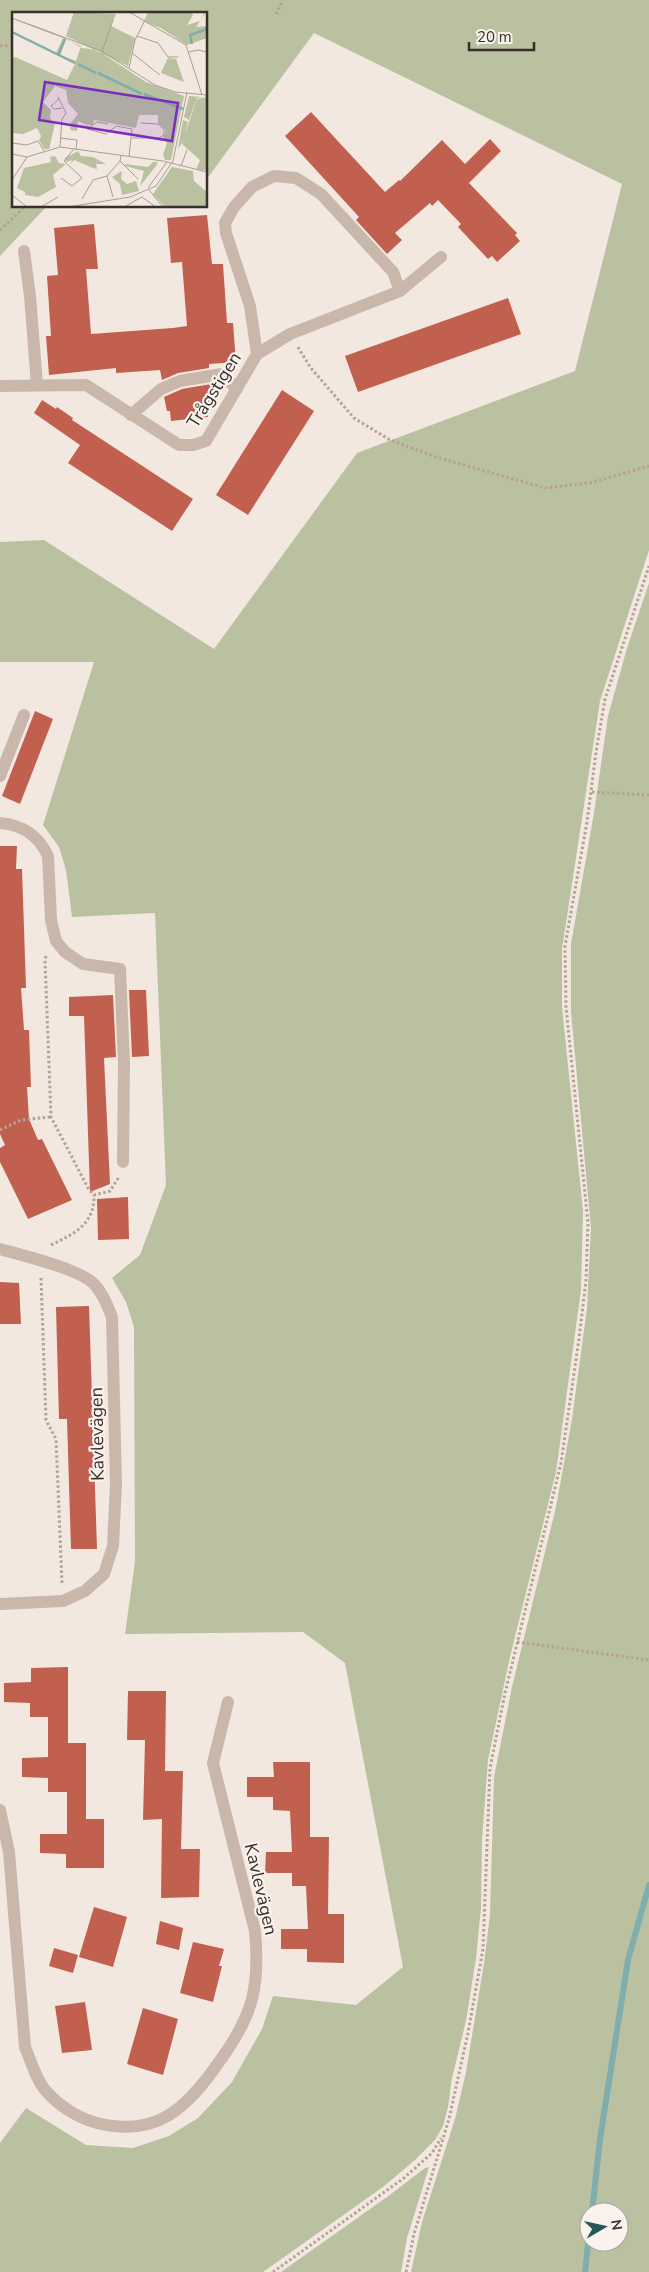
<svg xmlns="http://www.w3.org/2000/svg" width="649" height="2272" font-family="'Nunito Sans',sans-serif">
<style>
.green{fill:#b9c1a0;fill-rule:evenodd}
.lines{fill:none;stroke-linecap:round;stroke-linejoin:round}
.stream{stroke:#80aeac;stroke-width:6}
.building{fill:#c1604f}
.path{stroke:#b6a196;stroke-width:3;stroke-dasharray:2.5 2.5;stroke-linecap:butt}
.minor{stroke:#cab7ac;stroke-width:12}
.labels{text-anchor:middle;stroke-width:4.5;stroke-linejoin:round;paint-order:stroke}
.street-label{font-size:18px;fill:#382e2a;stroke:#faf2ec}
.inset-river{fill:none;stroke:#80aeac;stroke-width:2.5}
.inset-road{fill:none;stroke:#a89e97;stroke-width:1}
.view{fill:#7b2cbf;fill-opacity:0.15;stroke:#7b2cbf;stroke-width:2.5}
.inset-edge{fill:none;stroke:#382e2a;stroke-width:2.5}
</style>
<rect width="100%" height="100%" fill="#f2e8e0"/>
<!-- green -->
<g class="green">
<path d="M 0,0 L 649,0 L 649,550 L 600,701 L 562,949 L 562,1007 L 583,1211 L 581,1290 L 556,1472 L 510,1657 L 488,1760 L 482,1840 L 481,1908 L 476,1958 L 466,2021 L 452,2078 L 448,2107 L 443,2126 L 435,2140 L 415,2160 L 383,2187 L 263,2272 L 0,2272 L 0,2143 L 26,2108 L 86,2145 L 133,2148 L 169,2136 L 198,2118 L 232,2082 L 262,2029 L 273,1996 L 356,2005 L 403,1967 L 345,1663 L 303,1632 L 125,1634 L 135,1562 L 134,1327 L 126,1302 L 112,1278 L 140,1255 L 166,1185 L 155,913 L 72,917 L 66,870 L 59,847 L 43,825 L 94,662 L 0,662 L 0,542 L 44,540 L 214,649 L 357,453 L 575,371 L 622,184 L 314,33 L 206,180 L 206,14 L 14,14 L 14,206 L 47,206 L 0,256 Z"/>
<path d="M 649,583 L 649,2272 L 411,2272 L 422,2222 L 455,2119 L 466,2072 L 484,1963 L 490,1915 L 494,1777 L 512,1687 L 556,1507 L 572,1419 L 587,1308 L 591,1228 L 571,1012 L 571,944 L 594,813 L 608,716 L 627,648 ZM 589,2212 L 619,2212 L 619,2242 L 589,2242 Z"/>
<path d="M 429,2167 L 407,2238 L 401,2272 L 281,2272 L 387,2197 L 425,2168 Z"/>
</g>
<g class="lines">
<!-- stream -->
<g class="stream">
<path d="M 592,2212 L 600,2139 L 628,1960 L 649,1885"/>
<path d="M 585,2272 L 589,2235"/>
</g>
</g>
<!-- building -->
<g class="building">
<path d="M 311,112 L 385,192 L 399,180 L 400,181 L 442,140 L 465,164 L 490,139 L 501,151 L 469,183 L 517,233 L 515,235 L 520,241 L 497,262 L 492,256 L 488,259 L 458,227 L 461,224 L 438,200 L 432,206 L 430,203 L 395,233 L 402,240 L 387,254 L 356,220 L 359,217 L 285,136 Z"/>
<path d="M 207,215 L 212,264 L 223,264 L 227,323 L 233,323 L 236,362 L 209,364 L 209,368 L 178,373 L 162,380 L 160,370 L 116,373 L 116,368 L 49,375 L 46,336 L 51,336 L 47,276 L 58,275 L 54,228 L 94,224 L 98,269 L 86,269 L 91,334 L 173,328 L 187,326 L 182,262 L 171,263 L 167,218 Z"/>
<path d="M 508,298 L 521,334 L 358,392 L 345,356 Z"/>
<path d="M 211,384 L 212,410 L 207,410 L 208,417 L 171,421 L 170,411 L 167,411 L 164,397 L 182,389 Z"/>
<path d="M 282,390 L 314,411 L 248,515 L 216,495 Z"/>
<path d="M 42,400 L 56,409 L 57,407 L 73,418 L 72,420 L 193,499 L 172,531 L 68,463 L 80,445 L 34,413 Z"/>
<path d="M 35,711 L 53,719 L 20,804 L 2,796 Z"/>
<path d="M 0,846 L 17,846 L 16,869 L 22,869 L 26,988 L 21,988 L 24,1030 L 29,1030 L 31,1087 L 27,1087 L 29,1119 L 38,1140 L 42,1139 L 72,1200 L 28,1219 L 0,1162 L 0,1148 L 5,1145 L 0,1134 Z"/>
<path d="M 129,990 L 146,990 L 149,1056 L 132,1057 Z"/>
<path d="M 113,995 L 116,1057 L 104,1058 L 110,1184 L 90,1192 L 84,1016 L 69,1016 L 69,997 Z"/>
<path d="M 128,1197 L 129,1239 L 98,1240 L 97,1199 Z"/>
<path d="M 0,1282 L 19,1283 L 21,1324 L 0,1324 Z"/>
<path d="M 89,1306 L 97,1549 L 71,1549 L 67,1419 L 59,1419 L 56,1307 Z"/>
<path d="M 68,1667 L 68,1743 L 86,1743 L 86,1819 L 104,1819 L 104,1868 L 66,1868 L 66,1854 L 40,1853 L 40,1834 L 67,1834 L 67,1792 L 48,1792 L 48,1778 L 22,1777 L 22,1758 L 48,1757 L 48,1717 L 30,1717 L 30,1703 L 4,1702 L 4,1683 L 31,1682 L 31,1668 Z"/>
<path d="M 128,1691 L 166,1691 L 165,1771 L 183,1771 L 181,1849 L 200,1849 L 199,1897 L 161,1898 L 162,1819 L 143,1820 L 145,1740 L 127,1740 Z"/>
<path d="M 273,1762 L 310,1762 L 310,1837 L 329,1837 L 328,1914 L 344,1914 L 344,1963 L 307,1962 L 307,1949 L 281,1949 L 281,1929 L 308,1929 L 306,1886 L 292,1886 L 292,1873 L 265,1873 L 266,1852 L 292,1852 L 290,1811 L 273,1810 L 273,1797 L 247,1797 L 247,1777 L 274,1777 Z"/>
<path d="M 94,1907 L 127,1917 L 113,1967 L 79,1957 Z"/>
<path d="M 160,1921 L 183,1928 L 179,1950 L 156,1944 Z"/>
<path d="M 193,1942 L 224,1949 L 219,1966 L 222,1966 L 213,2002 L 180,1993 Z"/>
<path d="M 54,1948 L 78,1955 L 73,1973 L 49,1966 Z"/>
<path d="M 85,2002 L 92,2050 L 62,2053 L 55,2006 Z"/>
<path d="M 143,2008 L 178,2019 L 163,2075 L 127,2064 Z"/>
</g>
<g class="lines">
<!-- path -->
<g class="path">
<path d="M 276,14 L 283,0"/>
<path d="M 0,46 L 14,45"/>
<path d="M 0,230 L 26,206"/>
<path d="M 298,347 L 310,367 L 354,418 L 390,440 L 436,457 L 545,488 L 590,483 L 649,466"/>
<path d="M 592,792 L 649,795"/>
<path d="M 46,956 L 45,960 L 51,1117 L 88,1188 L 94,1195 L 110,1191 L 119,1177"/>
<path d="M 0,1130 L 21,1120 L 51,1117"/>
<path d="M 51,1245 C 74,1234 95,1224 94,1195"/>
<path d="M 41,1278 L 46,1420 L 56,1439 L 62,1583"/>
<path d="M 517,1642 L 649,1660"/>
<path d="M 273,2272 L 404,2178 L 432,2153 L 441,2138"/>
<path d="M 406,2272 L 414,2234 L 449,2119 L 468,2033 L 483,1949 L 490,1768 L 505,1693 L 561,1463 L 579,1339 L 586,1280 L 588,1223 L 566,1007 L 565,946 L 587,822 L 596,752 L 605,699 L 649,566"/>
</g>
<!-- minor -->
<g class="minor">
<path d="M 24,251 L 30,296 L 37,385"/>
<path d="M 257,354 L 250,306 L 226,233 L 225,223 L 234,207 L 252,187 L 274,176 L 296,178 L 321,194 L 393,272 L 400,291"/>
<path d="M 0,386 L 86,385 L 179,445 L 193,445 L 206,441 L 257,354 L 290,334 L 400,291 L 441,257"/>
<path d="M 131,415 L 161,389 L 180,381 L 222,374 L 237,389"/>
<path d="M 0,776 L 24,715"/>
<path d="M 0,823 C 23,825 38,835 48,856 L 51,920 L 56,941 L 65,952 L 83,964 L 120,969 L 124,1063 L 123,1162"/>
<path d="M 0,1249 C 21,1255 80,1269 94,1284 C 103,1293 107,1305 112,1317 L 116,1484 L 113,1546 L 104,1574 L 85,1591 L 63,1601 L 0,1604"/>
<path d="M 0,1810 L 9,1852 L 25,2047 C 31,2061 36,2080 46,2091 C 59,2106 78,2118 97,2123 C 157,2138 187,2108 219,2062 C 233,2043 246,2022 252,1999 C 258,1976 257,1953 255,1931 L 213,1763 L 228,1702"/>
</g>
</g>
<g class="labels">
<!-- street labels -->
<g class="street-label">
<text transform="translate(214 390) rotate(-58)" y="6">Trågstigen</text>
<text transform="translate(97 1434) rotate(-91)" y="6">Kavlevägen</text>
<text transform="translate(261 1889) rotate(77)" y="6">Kavlevägen</text>
</g>
</g>
<!-- overview -->
<g transform="translate(12 12)">
<rect width="195" height="195" fill="#f2e8e0"/>
<path d="M 62,0 L 104,2 L 99,14 L 123,26 L 116,54 L 54,24 ZM 138,0 L 179,0 L 181,3 L 175,13 L 188,9 L 192,1 L 189,0 L 194,0 L 184,15 L 195,14 L 195,26 L 175,33 L 149,16 L 133,10 ZM 0,7 L 29,16 L 51,25 L 70,36 L 85,38 L 134,70 L 172,84 L 159,148 L 153,148 L 151,143 L 155,131 L 151,126 L 154,118 L 146,111 L 146,103 L 127,103 L 124,116 L 82,108 L 81,113 L 75,113 L 66,109 L 65,119 L 58,118 L 59,111 L 66,102 L 56,91 L 54,78 L 43,74 L 31,90 L 39,98 L 38,106 L 43,112 L 37,137 L 32,137 L 27,128 L 29,124 L 25,116 L 11,122 L 0,121 L 0,47 L 3,45 L 55,68 L 63,52 L 0,19 L 44,41 L 51,26 ZM 53,27 L 69,34 L 64,49 L 48,43 ZM 156,46 L 164,47 L 172,70 L 149,61 ZM 177,84 L 190,85 L 185,86 L 177,108 L 172,105 ZM 195,85 L 195,158 L 184,158 L 188,148 L 170,132 L 171,129 L 166,137 L 171,108 L 176,110 L 173,122 L 185,87 ZM 66,139 L 69,144 L 81,145 L 94,152 L 84,152 L 85,157 L 81,156 L 62,148 L 58,152 L 60,148 L 54,150 L 53,146 ZM 43,144 L 47,151 L 54,152 L 41,163 L 44,175 L 26,185 L 13,183 L 13,180 L 5,176 L 12,156 L 39,150 L 38,145 ZM 141,150 L 146,150 L 144,154 L 128,174 L 132,159 L 113,154 L 114,152 L 136,155 ZM 160,155 L 181,159 L 182,169 L 195,180 L 195,195 L 153,195 L 141,182 ZM 110,159 L 109,167 L 115,172 L 124,169 L 127,179 L 110,183 L 108,172 L 100,165 Z" fill="#b9c1a0" fill-rule="evenodd"/>
<path class="inset-river" d="M 0,20 L 63,51M 180,32 L 178,23 L 195,17M 47,42 L 53,27M 66,52 L 84,61M 86,61 L 130,82M 132,82 L 171,97"/>
<path class="inset-road" d="M 117,0 L 174,33 L 190,83M 0,6 L 89,39 L 143,73 L 163,80 L 195,83M 125,24 L 146,31 L 156,45 L 166,45M 90,40 L 101,8M 177,40 L 186,38 L 195,40M 120,41 L 148,63M 117,56 L 123,28 L 137,0M 46,85 L 54,101 L 50,107 L 48,135M 47,87 L 39,94 L 42,97 L 50,96M 96,112 L 85,110 L 75,117 L 94,122 L 104,114 L 120,117 L 117,144M 48,126 L 65,128 L 64,137M 120,126 L 147,126 L 152,123 L 152,117 L 146,112 L 129,111M 0,131 L 15,133 L 26,129 L 32,139M 0,142 L 15,145M 108,149 L 126,167M 169,154 L 175,138M 49,166 L 60,174 L 70,166 L 52,149 L 62,137M 0,168 L 15,145 L 48,135 L 151,149 L 195,160M 136,176 L 155,150M 137,178 L 151,195M 0,183 L 15,195M 101,185 L 95,164 L 108,149 L 109,143M 70,187 L 81,168 L 95,164M 29,195 L 46,185M 56,195 L 118,185 L 144,174 L 161,149 L 175,80M 112,195 L 130,185 L 144,195"/>
<path class="view" d="M 33,70 L 166,91 L 160,129 L 27,108 Z"/>
<rect width="195" height="195" class="inset-edge"/>
</g>
<!-- north arrow -->
<g transform="translate(604 2227) rotate(81)"><circle r="24" fill="#faf2ec" stroke="#aca49e"/>
<path d="M0-4L9 19L0 12L-9 19Z" fill="#215957"/>
<text y="-8" font-size="14" font-weight="bold" text-anchor="middle" fill="#382e2a">N</text>
</g>
<!-- scale -->
<path d="M469 42v8h65v-8" fill="none" stroke="#382e2a" stroke-width="2.5"/>
<text x="477" y="42" font-size="15" fill="#382e2a" stroke="#faf2ec" stroke-width="4" paint-order="stroke">20 m</text>
</svg>
